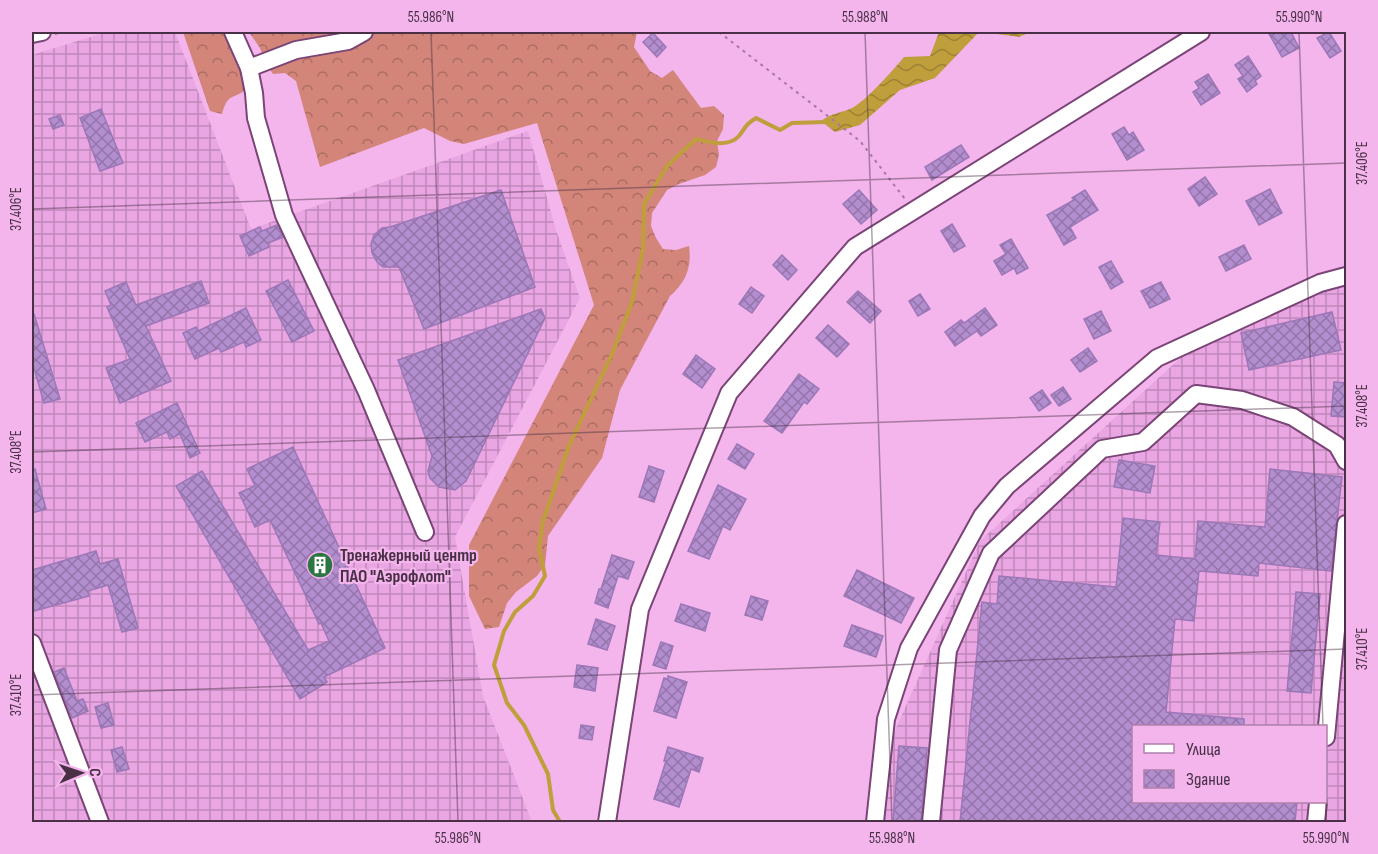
<svg xmlns="http://www.w3.org/2000/svg" width="1378" height="854" font-family="'Sofia Sans Condensed',sans-serif">
<style>
.industrial{fill:url(#industrial-grid);fill-rule:evenodd}
.forest{fill:url(#forest-crowns)}
.water{fill:url(#water-waves)}
.lines{fill:none;stroke-linecap:round;stroke-linejoin:round}
.stream{stroke:#bf9e3c;stroke-width:4}
.building{fill:url(#building-cross-hatch);stroke:#9c77b6;stroke-width:1.5}
.minor-casing{stroke:#7a4476;stroke-width:20}
.path{stroke:#a679a1;stroke-width:2;stroke-dasharray:3 4.5;stroke-linecap:butt}
.minor{stroke:#fff;stroke-width:16}
.ticks{fill:none;stroke:#493046;stroke-width:1.5;stroke-opacity:0.45}
.labels{text-anchor:middle;stroke-width:4.5;stroke-linejoin:round;paint-order:stroke}
.poi-label{font-size:18px;font-weight:bold;fill:#493046;stroke:#f3b5ec;text-anchor:start}
.neatline{fill:none;stroke:#493046;stroke-width:2}
.ticks-label{font-size:15px;text-anchor:middle;fill:#493046}
</style>
<defs>
<pattern id="industrial-grid" width="8" height="8" patternUnits="userSpaceOnUse" patternTransform="scale(1.5)"><rect width="8" height="8" fill="#eaa6e3"/><path d="M0 4h8M4 0v8" fill="none" stroke="#c088ba"/></pattern>
<pattern id="forest-crowns" width="20" height="18" patternUnits="userSpaceOnUse" patternTransform="scale(1.5)"><rect width="20" height="18" fill="#d28578"/><path d="M2 6a3 3 0 1 1 6 0M12 15a3 3 0 1 1 6 0" fill="none" stroke="#ac6d64"/></pattern>
<pattern id="water-waves" width="16" height="10" patternUnits="userSpaceOnUse" patternTransform="scale(1.5)"><rect width="16" height="10" fill="#bf9e3c"/><path d="M0 5q4-4 8 0t8 0" fill="none" stroke="#9d8134"/></pattern>
<pattern id="building-cross-hatch" width="8" height="8" patternUnits="userSpaceOnUse" patternTransform="scale(1.5)"><rect width="8" height="8" fill="#b38ecf"/><path d="M0 0l8 8M0 8l8-8" fill="none" stroke="#9474aa"/></pattern>
</defs>
<rect width="100%" height="100%" fill="#f3b5ec"/>
<!-- industrial -->
<g class="industrial">
<path d="M 107,32 L 175,32 L 251,229 L 528,131 L 556,230 L 580,298 L 455,537 L 483,696 L 532,822 L 32,822 L 32,304 L 34,303 L 32,294 L 32,55 Z"/>
<path d="M 1346,279 L 1346,822 L 884,822 L 892,737 L 980,541 L 1188,351 ZM 1134,726 L 1326,726 L 1326,802 L 1134,802 Z"/>
</g>
<!-- forest -->
<g class="forest">
<path d="M 183,32 L 225,32 L 247,87 C 235,102 229,89 222,114 L 210,111 Z"/>
<path d="M 249,32 L 637,32 L 634,47 L 650,71 L 662,78 L 673,70 L 701,108 L 714,106 L 724,115 L 723,129 L 717,141 L 719,155 L 716,167 L 705,175 L 679,184 L 667,190 L 652,213 L 651,226 L 656,238 L 663,249 L 676,250 L 689,246 C 692,267 686,282 670,296 L 620,390 L 602,458 L 548,536 L 545,565 L 537,576 L 516,592 L 507,603 L 499,627 L 485,629 L 469,596 L 469,545 L 594,305 L 537,123 L 464,144 L 450,141 L 424,128 L 320,167 L 296,81 L 285,73 L 273,74 L 265,62 L 260,48 Z"/>
</g>
<!-- water -->
<g class="water">
<path d="M 939,32 L 979,32 L 935,78 L 900,90 L 860,125 L 835,132 L 821,121 C 834,112 839,114 852,108 C 866,101 893,70 904,57 L 930,56 Z"/>
<path d="M 982,32 L 1031,32 L 1019,37 Z"/>
</g>
<g class="lines">
<!-- stream -->
<path class="stream" d="M 560,822 L 553,810 L 548,774 L 524,725 L 507,703 L 494,665 L 504,631 L 515,612 L 533,596 L 545,576 L 539,548 L 543,521 L 569,446 L 612,354 L 632,302 L 643,249 L 644,204 L 667,166 L 696,139 C 709,142 728,148 739,136 C 746,127 745,125 756,118 L 780,130 L 792,123 L 826,122"/>
</g>
<!-- building -->
<g class="building">
<path d="M 1268,32 L 1291,32 L 1299,48 L 1282,57 Z"/>
<path d="M 1329,32 L 1341,51 L 1330,58 L 1317,38 Z"/>
<path d="M 653,33 L 666,47 L 657,57 L 643,42 Z"/>
<path d="M 1248,56 L 1261,76 L 1255,81 L 1257,84 L 1247,92 L 1238,79 L 1243,76 L 1235,65 Z"/>
<path d="M 1208,74 L 1220,93 L 1201,105 L 1193,92 L 1199,88 L 1195,82 Z"/>
<path d="M 101,109 L 123,163 L 100,171 L 80,118 Z"/>
<path d="M 60,115 L 64,125 L 53,129 L 49,119 Z"/>
<path d="M 1124,127 L 1129,135 L 1133,132 L 1144,150 L 1127,160 L 1112,134 Z"/>
<path d="M 961,145 L 969,157 L 932,180 L 925,167 Z"/>
<path d="M 1205,177 L 1217,194 L 1199,206 L 1188,189 Z"/>
<path d="M 1270,189 L 1282,213 L 1259,225 L 1246,201 Z"/>
<path d="M 501,190 L 535,287 L 424,329 L 399,267 L 383,267 L 377,262 L 372,253 L 371,244 L 374,235 L 382,228 L 390,227 Z"/>
<path d="M 859,190 L 877,210 L 861,224 L 843,204 Z"/>
<path d="M 1085,190 L 1098,210 L 1070,227 L 1076,238 L 1064,245 L 1047,215 L 1074,200 L 1072,198 Z"/>
<path d="M 952,224 L 965,246 L 954,252 L 941,231 Z"/>
<path d="M 277,225 L 283,237 L 268,243 L 269,247 L 249,256 L 240,236 L 260,227 L 262,231 Z"/>
<path d="M 1011,239 L 1028,268 L 1017,274 L 1014,268 L 1002,275 L 994,261 L 1006,254 L 1000,245 Z"/>
<path d="M 1244,245 L 1251,259 L 1226,271 L 1219,257 Z"/>
<path d="M 782,255 L 797,270 L 788,280 L 773,265 Z"/>
<path d="M 1111,261 L 1123,282 L 1111,289 L 1099,267 Z"/>
<path d="M 288,280 L 314,331 L 292,342 L 266,291 Z"/>
<path d="M 201,281 L 209,303 L 146,326 L 171,381 L 120,403 L 106,368 L 130,359 L 107,307 L 111,305 L 105,291 L 126,282 L 136,305 Z"/>
<path d="M 1161,282 L 1170,299 L 1150,308 L 1141,291 Z"/>
<path d="M 751,287 L 764,296 L 752,313 L 739,304 Z"/>
<path d="M 858,291 L 881,311 L 870,323 L 847,302 Z"/>
<path d="M 920,294 L 930,309 L 918,316 L 909,301 Z"/>
<path d="M 246,308 L 261,340 L 246,347 L 244,342 L 221,352 L 219,348 L 195,359 L 183,333 L 196,327 L 198,331 Z"/>
<path d="M 985,308 L 997,325 L 981,336 L 977,331 L 955,346 L 945,332 L 961,320 L 964,323 Z"/>
<path d="M 541,309 L 545,318 L 466,481 L 455,490 L 439,487 L 430,478 L 428,471 L 432,456 L 398,360 Z"/>
<path d="M 1101,311 L 1111,331 L 1094,339 L 1084,319 Z"/>
<path d="M 1332,312 L 1341,350 L 1249,370 L 1241,333 Z"/>
<path d="M 32,314 L 34,314 L 60,399 L 44,403 L 32,361 Z"/>
<path d="M 828,325 L 849,344 L 837,357 L 816,338 Z"/>
<path d="M 1088,348 L 1097,361 L 1080,372 L 1071,360 Z"/>
<path d="M 696,355 L 715,369 L 702,388 L 683,374 Z"/>
<path d="M 799,374 L 819,389 L 807,404 L 804,402 L 782,433 L 764,421 Z"/>
<path d="M 1334,382 L 1347,383 L 1347,417 L 1331,416 Z"/>
<path d="M 1063,387 L 1071,399 L 1059,406 L 1051,395 Z"/>
<path d="M 1042,390 L 1051,403 L 1039,411 L 1030,398 Z"/>
<path d="M 177,403 L 200,453 L 190,458 L 180,434 L 170,439 L 167,432 L 145,442 L 136,423 Z"/>
<path d="M 737,444 L 754,454 L 745,469 L 728,459 Z"/>
<path d="M 293,447 L 385,648 L 324,677 L 327,682 L 300,699 L 176,486 L 202,471 L 308,650 L 329,641 L 321,623 L 319,624 L 270,520 L 255,527 L 239,493 L 255,486 L 247,469 Z"/>
<path d="M 1119,460 L 1155,466 L 1150,493 L 1114,487 Z"/>
<path d="M 649,466 L 664,471 L 654,502 L 639,497 Z"/>
<path d="M 35,469 L 46,509 L 32,513 L 32,470 Z"/>
<path d="M 1270,469 L 1342,477 L 1331,571 L 1259,563 L 1258,576 L 1199,571 L 1194,621 L 1175,619 L 1166,712 L 1244,719 L 1244,726 L 1134,726 L 1134,801 L 1297,801 L 1295,822 L 960,822 L 982,602 L 997,604 L 999,576 L 1116,587 L 1123,518 L 1160,522 L 1156,555 L 1195,559 L 1198,521 L 1265,527 Z"/>
<path d="M 718,485 L 746,499 L 730,530 L 723,526 L 709,559 L 688,551 Z"/>
<path d="M 96,551 L 100,564 L 118,559 L 138,628 L 122,632 L 108,585 L 88,591 L 89,596 L 34,611 L 32,601 L 32,570 Z"/>
<path d="M 612,555 L 634,562 L 628,579 L 618,576 L 608,608 L 595,603 L 599,589 L 601,589 Z"/>
<path d="M 857,570 L 914,598 L 901,623 L 844,596 Z"/>
<path d="M 1296,592 L 1320,594 L 1311,693 L 1287,691 Z"/>
<path d="M 751,596 L 768,601 L 762,620 L 745,615 Z"/>
<path d="M 681,604 L 710,613 L 705,631 L 675,621 Z"/>
<path d="M 596,619 L 615,626 L 607,650 L 588,644 Z"/>
<path d="M 852,625 L 883,636 L 876,657 L 844,646 Z"/>
<path d="M 661,642 L 673,646 L 666,669 L 653,665 Z"/>
<path d="M 577,665 L 598,668 L 595,691 L 574,687 Z"/>
<path d="M 64,668 L 77,701 L 83,699 L 88,711 L 72,718 L 54,672 Z"/>
<path d="M 668,676 L 687,682 L 676,718 L 654,711 L 664,678 L 668,679 Z"/>
<path d="M 108,703 L 114,725 L 101,728 L 95,707 Z"/>
<path d="M 581,725 L 594,727 L 592,740 L 579,738 Z"/>
<path d="M 899,746 L 927,748 L 921,822 L 893,822 Z"/>
<path d="M 122,747 L 129,769 L 117,772 L 111,750 Z"/>
<path d="M 668,747 L 703,758 L 699,772 L 691,769 L 679,807 L 654,799 L 666,761 L 664,761 Z"/>
</g>
<g class="lines">
<defs>
<g id="minor">
<path d="M 233,32 L 249,68 L 254,93 L 256,118 L 284,215 L 366,390 L 425,532"/>
<path d="M 32,34 L 42,32"/>
<path d="M 249,68 L 296,50 L 348,41 L 364,32"/>
<path d="M 32,643 L 100,822"/>
<path d="M 1326,737 L 1346,524"/>
<path d="M 607,822 L 640,609 L 729,393 L 855,247 L 1201,32"/>
<path d="M 875,822 L 886,719 L 909,648 L 982,516 L 1007,486 L 1157,358 L 1320,283 L 1346,276"/>
<path d="M 931,822 L 948,650 L 991,553 L 1102,449 L 1143,442 L 1196,394 L 1242,400 L 1293,417 L 1337,445 L 1346,461"/>
<path d="M 1316,822 L 1318,802"/>
</g>
</defs>
<!-- minor casing -->
<use href="#minor" class="minor-casing"/>
<!-- path -->
<g class="path">
<path d="M 719,32 L 860,141 L 905,199"/>
<path d="M 55,34 L 64,32"/>
</g>
<!-- minor -->
<use href="#minor" class="minor"/>
</g>
<!-- ticks -->
<path class="ticks" d="M 431,32 L 458,822M 865,32 L 892,822M 1299,32 L 1323,726M 32,209 L 1346,163M 32,452 L 1346,406M 32,695 L 1346,649M 1326,797 L 1326,822"/>
<!-- icons -->
<defs>
<symbol id="building-disc" viewBox="-11 -11 22 22"><circle r="9.5" fill="#2c7441" stroke="#f3b5ec"/><path d="M-4-6H4V6H1V3H-1V6H-4ZM-2.5-4.3h1.7v1.8h-1.7ZM.8-4.3h1.7v1.8H.8ZM-2.5-1h1.7V.8h-1.7ZM.8-1h1.7V.8H.8Z" fill="#fff"/></symbol>
</defs>
<g fill-rule="evenodd">
<use href="#building-disc" x="305" y="550" width="30" height="30"/>
</g>
<g class="labels">
<!-- poi labels -->
<g class="poi-label">
<text x="340" y="561">Тренажерный центр<tspan x="340" dy="21">ПАО "Аэрофлот"</tspan></text>
</g>
</g>
<!-- border -->
<rect width="1378" height="854" fill="none" stroke="#f3b5ec" stroke-width="66"/>
<!-- legend -->
<rect x="1132" y="725" width="195" height="78" fill="#f3b5ec" stroke="#af80aa" stroke-width="1.5"/>
<rect x="1144" y="744" width="30" height="9" fill="#ffffff" stroke="#af80aa" stroke-width="1.5"/>
<text x="1186" y="755" font-size="18" fill="#493046">Улица</text>
<rect x="1144" y="770" width="30" height="18" fill="url(#building-cross-hatch)" stroke="#af80aa" stroke-width="1.5"/>
<text x="1186" y="785" font-size="18" fill="#493046">Здание</text>
<!-- north arrow -->
<g transform="translate(81 773) rotate(88)" stroke="#f3b5ec" stroke-width="4.5" paint-order="stroke">
<path d="M0-4.5L10 22L0 15L-10 22Z" fill="#493046"/>
<text y="-9" font-size="16" font-weight="bold" text-anchor="middle" fill="#493046">С</text>
</g>
<rect x="33" y="33" width="1312" height="788" class="neatline"/>
<g class="ticks-label">
<text x="431" y="22">55.986°N</text>
<text x="865" y="22">55.988°N</text>
<text x="1299" y="22">55.990°N</text>
<text transform="translate(1362 163) rotate(-90)" y="5">37.406°E</text>
<text transform="translate(16 209) rotate(-90)" y="5">37.406°E</text>
<text transform="translate(1362 406) rotate(-90)" y="5">37.408°E</text>
<text transform="translate(16 452) rotate(-90)" y="5">37.408°E</text>
<text transform="translate(1362 649) rotate(-90)" y="5">37.410°E</text>
<text transform="translate(16 695) rotate(-90)" y="5">37.410°E</text>
<text x="458" y="843">55.986°N</text>
<text x="892" y="843">55.988°N</text>
<text x="1326" y="843">55.990°N</text>
</g>
</svg>
